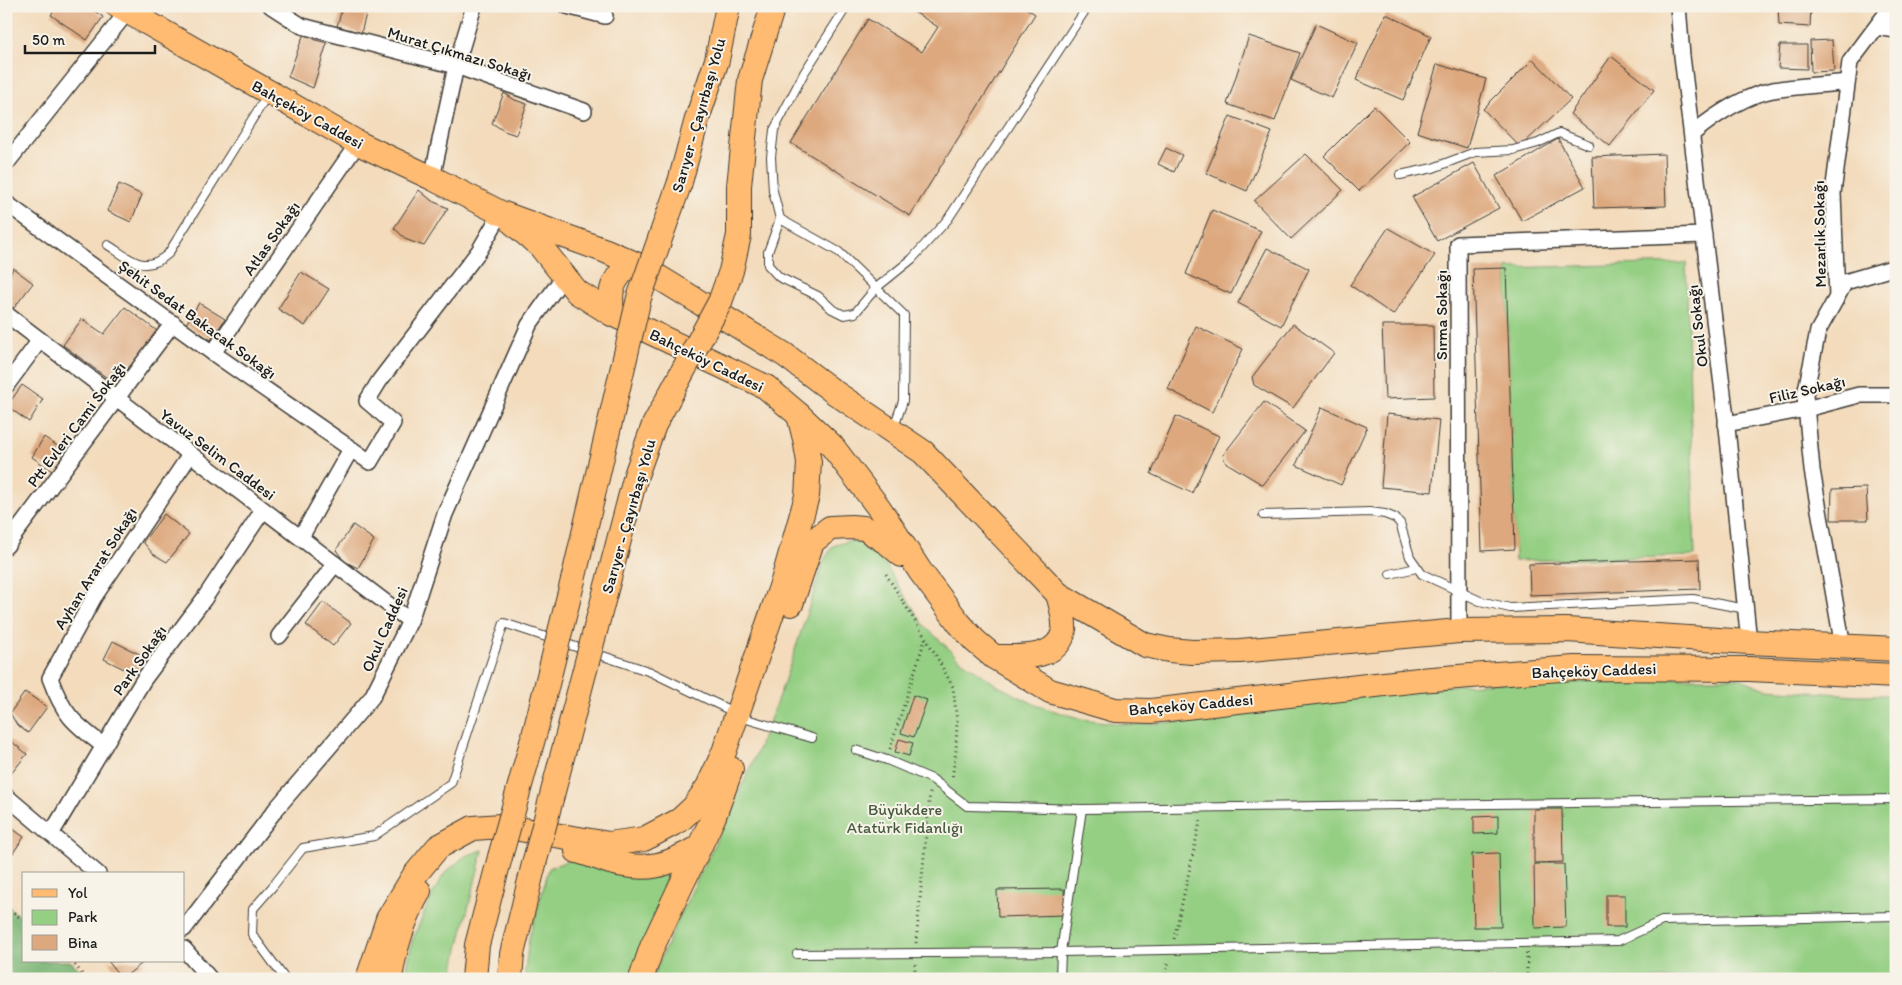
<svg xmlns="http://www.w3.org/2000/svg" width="1902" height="985" font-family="Itim,sans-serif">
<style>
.green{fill:#94cf83;stroke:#587650}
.forest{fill:#77b271;stroke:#4a6746}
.building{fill:#dda87e}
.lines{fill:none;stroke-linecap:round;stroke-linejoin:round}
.service-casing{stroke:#3c3934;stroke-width:10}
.minor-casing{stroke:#3c3934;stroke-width:18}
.primary-casing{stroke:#3c3934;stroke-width:26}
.path{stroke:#3c3934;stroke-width:3;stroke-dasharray:1 4;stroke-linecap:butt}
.service{stroke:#fff;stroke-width:8}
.minor{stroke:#fff;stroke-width:15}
.primary{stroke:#febb71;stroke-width:24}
.primary-bridge-casing{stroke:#3c3934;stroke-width:26;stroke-linecap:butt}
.primary-bridge{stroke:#febb71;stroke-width:24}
.labels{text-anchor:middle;stroke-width:4;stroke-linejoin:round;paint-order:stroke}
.street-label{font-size:16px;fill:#1c1c1c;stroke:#f7f3e8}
.park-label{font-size:16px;fill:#465b40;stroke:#f7f3e8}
</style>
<rect width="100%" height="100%" fill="#f7f3e8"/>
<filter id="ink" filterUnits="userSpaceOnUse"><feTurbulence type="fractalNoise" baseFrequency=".02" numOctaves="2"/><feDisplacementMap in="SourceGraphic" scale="10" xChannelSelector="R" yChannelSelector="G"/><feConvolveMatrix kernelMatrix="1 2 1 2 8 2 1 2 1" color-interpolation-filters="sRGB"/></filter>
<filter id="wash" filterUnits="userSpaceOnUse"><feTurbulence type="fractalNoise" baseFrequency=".0096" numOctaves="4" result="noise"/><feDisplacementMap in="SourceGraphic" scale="20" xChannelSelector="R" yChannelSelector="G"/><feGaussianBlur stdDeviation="1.12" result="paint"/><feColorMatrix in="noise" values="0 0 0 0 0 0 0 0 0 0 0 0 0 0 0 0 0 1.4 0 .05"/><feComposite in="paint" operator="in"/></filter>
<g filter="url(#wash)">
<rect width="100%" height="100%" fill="#f3dbbc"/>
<!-- green -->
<g class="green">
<path d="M 1686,263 L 1695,556 L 1515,561 L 1506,268 Z"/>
<path d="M 848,541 L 862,541 L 875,549 L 924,625 L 958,658 L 998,686 L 1038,706 L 1082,719 L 1130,725 L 1177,722 L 1311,702 L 1447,686 L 1582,678 L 1739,678 L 1766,689 L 1855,695 L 1896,695 L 1896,979 L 652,979 C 684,902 724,829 757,752 C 784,689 803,625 824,560 L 833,546 Z"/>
<path d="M 483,850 L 459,944 L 452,979 L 405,979 L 412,941 L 433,893 L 445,873 L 465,856 Z"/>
<path d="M 583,855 L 683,868 L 630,979 L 524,979 L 529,938 L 549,868 Z"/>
</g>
<!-- forest -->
<path class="forest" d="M 6,905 L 24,920 L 24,961 L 70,961 L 84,973 L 86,979 L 6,979 Z"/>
<g id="blocks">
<!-- building -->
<g class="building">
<path d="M 57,6 L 87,6 L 103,17 L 87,40 L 51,15 Z"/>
<path d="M 343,6 L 368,6 L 361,33 L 337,26 Z"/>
<path d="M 905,6 L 1023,6 L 1035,14 L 910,216 L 791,143 L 868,19 L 922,52 L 938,27 Z"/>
<path d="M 1778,6 L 1811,6 L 1810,27 L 1779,25 Z"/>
<path d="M 1386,14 L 1431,36 L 1403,100 L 1356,80 Z"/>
<path d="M 1316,24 L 1358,43 L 1332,98 L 1291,80 Z"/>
<path d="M 304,33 L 316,40 L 327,43 L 313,88 L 288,77 Z"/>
<path d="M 1249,36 L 1300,53 L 1275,121 L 1227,104 Z"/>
<path d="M 1832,40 L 1834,71 L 1811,72 L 1810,41 Z"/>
<path d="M 1780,45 L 1807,45 L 1807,69 L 1778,68 Z"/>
<path d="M 1611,56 L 1654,90 L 1610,146 L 1570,114 Z"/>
<path d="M 1533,59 L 1571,99 L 1520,147 L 1483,109 Z"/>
<path d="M 1437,64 L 1486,79 L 1467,148 L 1417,132 Z"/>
<path d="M 504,93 L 515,100 L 527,104 L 516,135 L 504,131 L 492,123 Z"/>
<path d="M 1374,106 L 1410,142 L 1359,191 L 1324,156 Z"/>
<path d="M 1230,116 L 1272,132 L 1247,191 L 1206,173 Z"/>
<path d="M 1558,139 L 1585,187 L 1522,221 L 1496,176 Z"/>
<path d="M 1166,148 L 1182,155 L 1174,172 L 1158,164 Z"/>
<path d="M 1306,154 L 1343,190 L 1291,239 L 1254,201 Z"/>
<path d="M 1664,154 L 1666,206 L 1594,208 L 1592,157 Z"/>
<path d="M 1474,163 L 1499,208 L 1437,241 L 1412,197 Z"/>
<path d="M 119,184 L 142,195 L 131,222 L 107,211 Z"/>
<path d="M 419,190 L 432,201 L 448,208 L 424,246 L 407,240 L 394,228 Z"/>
<path d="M 1212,210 L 1261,231 L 1231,294 L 1186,274 Z"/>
<path d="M 1388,228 L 1435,255 L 1393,315 L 1350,285 Z"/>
<path d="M 1267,248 L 1309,269 L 1281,326 L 1238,303 Z"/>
<path d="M 13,268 L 33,283 L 14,308 L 6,302 L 6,284 Z"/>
<path d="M 1506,268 L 1515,549 L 1482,551 L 1473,269 Z"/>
<path d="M 301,272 L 329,289 L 305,326 L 278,309 Z"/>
<path d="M 199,303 L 225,319 L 211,340 L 186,324 Z"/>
<path d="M 125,307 L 160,333 L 119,387 L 63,345 L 82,319 L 104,334 Z"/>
<path d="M 1293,324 L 1334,353 L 1293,408 L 1254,385 L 1252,377 Z"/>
<path d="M 1382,325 L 1433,325 L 1434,397 L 1385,399 Z"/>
<path d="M 1196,326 L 1243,349 L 1212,412 L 1168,389 Z"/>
<path d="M 22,385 L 43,399 L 29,422 L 7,406 Z"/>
<path d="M 1264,402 L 1305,431 L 1263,485 L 1225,462 L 1223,455 Z"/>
<path d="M 1322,407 L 1367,427 L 1341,485 L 1296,465 Z"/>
<path d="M 1387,414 L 1439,420 L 1432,492 L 1381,487 Z"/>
<path d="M 1176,416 L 1219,436 L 1192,493 L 1151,474 Z"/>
<path d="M 44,437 L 68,453 L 55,473 L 32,457 Z"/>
<path d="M 1866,488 L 1868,520 L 1831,520 L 1832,489 Z"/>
<path d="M 164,514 L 189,534 L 167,562 L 153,554 L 143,542 Z"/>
<path d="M 353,525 L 374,540 L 358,568 L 344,561 L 336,550 Z"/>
<path d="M 1699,559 L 1700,589 L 1530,595 L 1529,564 Z"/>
<path d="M 323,602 L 351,623 L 333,646 L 306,625 Z"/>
<path d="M 113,641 L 143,656 L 134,674 L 104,659 Z"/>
<path d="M 25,692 L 47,707 L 28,733 L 17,725 L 10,713 Z"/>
<path d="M 913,695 L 927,700 L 914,737 L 901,733 Z"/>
<path d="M 6,737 L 27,754 L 6,780 Z"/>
<path d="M 899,739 L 913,743 L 909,756 L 895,752 Z"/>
<path d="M 1534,809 L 1562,809 L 1563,862 L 1534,863 Z"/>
<path d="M 1498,816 L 1498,833 L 1474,834 L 1474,817 Z"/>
<path d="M 6,824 L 24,837 L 6,863 Z"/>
<path d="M 1499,853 L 1501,927 L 1474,927 L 1472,854 Z"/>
<path d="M 1534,864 L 1564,864 L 1566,927 L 1535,928 Z"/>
<path d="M 1064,889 L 1065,915 L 998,917 L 997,890 Z"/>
<rect x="1606" y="895" width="19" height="32"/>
<path d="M 108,961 L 145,961 L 122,979 Z"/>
</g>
</g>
</g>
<g filter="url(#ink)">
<use href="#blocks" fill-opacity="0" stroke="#3c3934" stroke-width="1"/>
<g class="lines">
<defs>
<g id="service">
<path d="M 847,6 L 804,73 L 774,130 L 771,157 L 773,191 L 780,219 L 839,252 L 904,315 L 903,401 L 893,430"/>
<path d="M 1400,175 L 1433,168 L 1475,152 L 1513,150 L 1538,143 L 1559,133 L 1589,145"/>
<path d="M 780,219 L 768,252 L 768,265 L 779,277 L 818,296 L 832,309 L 844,315 L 855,313 L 876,288 L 912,259 L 948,219 L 1088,6"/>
<path d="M 108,245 C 130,259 144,275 168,254 L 268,94"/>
<path d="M 1263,515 L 1370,512 L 1385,514 L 1395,518 L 1400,523 L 1410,557 L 1422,574 L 1480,601 L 1510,608 L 1693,599 L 1746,609"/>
<path d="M 1390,574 L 1416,568"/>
<path d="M 856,750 L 887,760 L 932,779 L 967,806 L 1082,809"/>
<path d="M 797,954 L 1061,952 L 1618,941 L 1662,921 L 1896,916"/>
<path d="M 285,979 L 252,934 L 253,909 L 273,886 L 303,848 L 374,836 L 451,783 L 504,623 L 651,672 L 750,720 L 812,738"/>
<path d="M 1060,979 L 1061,952 L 1082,809 L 1896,799"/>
</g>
<g id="minor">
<path d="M 271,6 L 302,26 L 456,66 L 584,111"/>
<path d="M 567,6 L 605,16"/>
<path d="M 1678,6 L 1682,56 L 1726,418 L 1749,642"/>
<path d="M 1877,27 L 1896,30"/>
<path d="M 1692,134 C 1715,115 1743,96 1773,90 C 1798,86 1823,85 1847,82"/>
<path d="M 6,164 L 127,12"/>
<path d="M 432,178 L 456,66 L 474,6"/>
<path d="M 6,203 L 213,353 L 370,462 L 393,423 L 367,401 L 380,380 L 479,251 L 501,213"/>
<path d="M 1837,297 L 1845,282 L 1896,267"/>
<path d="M 6,314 L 410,621"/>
<path d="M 213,353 L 358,143"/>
<path d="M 6,386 L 40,340"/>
<path d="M 1726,424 L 1806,409 L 1859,395 L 1896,395"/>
<path d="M 301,537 L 351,449"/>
<path d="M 6,546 L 173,323"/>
<path d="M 1459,631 L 1458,244 L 1704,235"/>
<path d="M 279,636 L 335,564"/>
<path d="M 1843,647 L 1812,470 L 1805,395 L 1818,331 L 1837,297 L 1833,193 L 1850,62 L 1892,6"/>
<path d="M 104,746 C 73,723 63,714 50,678 L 94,597 L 190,455"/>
<path d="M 6,796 L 98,874"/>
<path d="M 51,834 L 144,679 L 204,599 L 263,510"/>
<path d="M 184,929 L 276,809 L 372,697 L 410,621 L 445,514 L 529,325 L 564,276"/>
<path d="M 184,949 L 210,979"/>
</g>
<g id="primary">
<path d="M 118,6 L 358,143 L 432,178 L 501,213 L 606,251 L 642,267 L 785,355 L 834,392 L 923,452 L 1058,594 L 1145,645 L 1169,650 L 1192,652 L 1240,651 L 1459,631 L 1567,630 L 1749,642 L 1896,649"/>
<path d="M 680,182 L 697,119 L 717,60 L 728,6"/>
<path d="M 739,186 L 750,80 L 773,6"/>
<path d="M 513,223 L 541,247 L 577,292 L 612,314 L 766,387 L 799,415 L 832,446 L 879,508 L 920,571 L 959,623 L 975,641 L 994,657 L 1050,691 L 1115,710 L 1151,711 L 1419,680 L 1574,668 L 1749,669 L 1896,676"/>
<path d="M 612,314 C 610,292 610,286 624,269 L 642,267"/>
<path d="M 791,604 L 812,542 L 830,528 L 851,527 L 864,528 L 889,544 L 902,555"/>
<path d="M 994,657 C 1017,657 1060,661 1064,629 C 1065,618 1061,605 1058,594"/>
<path d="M 577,851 C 588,854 599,858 610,862 C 647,872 667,866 699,847"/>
<path d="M 368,979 L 388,919 L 414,876 L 438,847 L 473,828 L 501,826 L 609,844 L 644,839 L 680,820 L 694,807 L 708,787 L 724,752 L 783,581 L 807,496 L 809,462 L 805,439 L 799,415"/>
<path d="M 390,979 C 394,949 405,917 419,891"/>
<path d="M 474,979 L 477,945 L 500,857"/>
<path d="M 510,979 L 512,954 L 534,864"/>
<path d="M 641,979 L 652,947 L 714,816 L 731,769"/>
</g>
</defs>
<!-- service casing -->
<use href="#service" class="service-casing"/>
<!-- minor casing -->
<use href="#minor" class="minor-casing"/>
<!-- primary casing -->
<use href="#primary" class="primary-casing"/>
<!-- path -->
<g class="path">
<path d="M 886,574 L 934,652 L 953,687 L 957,721 L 956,750 L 952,779"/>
<path d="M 890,749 L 925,639"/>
<path d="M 6,907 L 24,921"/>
<path d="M 1174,939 L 1201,818"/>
<path d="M 916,943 L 930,792"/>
<path d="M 1527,953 L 1527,979"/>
<path d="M 72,961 L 86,979"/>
<path d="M 913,979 L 915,977 L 915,964"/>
<path d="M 1165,979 L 1169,960"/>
</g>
<!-- service -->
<use href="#service" class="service"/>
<!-- minor -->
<use href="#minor" class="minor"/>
<!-- primary -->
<use href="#primary" class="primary"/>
<defs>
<g id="primary-bridge">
<path d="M 500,857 L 536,728 L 575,572 L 639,298 L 680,182"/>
<path d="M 534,864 L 636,475 L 654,425 L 720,302 L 731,271 L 739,235 L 739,186"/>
</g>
</defs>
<!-- primary-bridge casing -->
<use href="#primary-bridge" class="primary-bridge-casing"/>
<!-- primary-bridge -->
<use href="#primary-bridge" class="primary-bridge"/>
</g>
</g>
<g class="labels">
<!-- street labels -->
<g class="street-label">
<text transform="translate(460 53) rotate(17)" y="6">Murat Çıkmazı Sokağı</text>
<text transform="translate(308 114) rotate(29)" y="6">Bahçeköy Caddesi</text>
<text transform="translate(698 115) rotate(-74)" y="6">Sarıyer - Çayırbaşı Yolu</text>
<text transform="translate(1819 234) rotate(-91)" y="6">Mezarlık Sokağı</text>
<text transform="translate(271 238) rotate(-55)" y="6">Atlas Sokağı</text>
<text transform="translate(1441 315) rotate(-90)" y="6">Sırma Sokağı</text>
<text transform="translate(198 319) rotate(36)" y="6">Şehit Sedat Bakacak Sokağı</text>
<text transform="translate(1697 326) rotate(-97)" y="6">Okul Sokağı</text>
<text transform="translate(707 360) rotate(26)" y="6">Bahçeköy Caddesi</text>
<text transform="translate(1807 389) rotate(-13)" y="6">Filiz Sokağı</text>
<text transform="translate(76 424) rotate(-53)" y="6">Ptt Evleri Cami Sokağı</text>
<text transform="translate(218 454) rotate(37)" y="6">Yavuz Selim Caddesi</text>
<text transform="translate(628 516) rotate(-74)" y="6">Sarıyer - Çayırbaşı Yolu</text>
<text transform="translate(95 568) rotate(-58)" y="6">Ayhan Ararat Sokağı</text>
<text transform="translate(384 629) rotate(-66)" y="6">Okul Caddesi</text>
<text transform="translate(139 660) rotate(-55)" y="6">Park Sokağı</text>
<text transform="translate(1594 670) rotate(-2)" y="6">Bahçeköy Caddesi</text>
<text transform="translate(1191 704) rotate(-5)" y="6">Bahçeköy Caddesi</text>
</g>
<!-- park labels -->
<g class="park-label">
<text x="905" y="815">Büyükdere<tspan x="905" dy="18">Atatürk Fidanlığı</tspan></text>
</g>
</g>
<!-- margin -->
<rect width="1902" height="985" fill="none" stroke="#f7f3e8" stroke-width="25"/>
<!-- legend -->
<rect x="22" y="872" width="162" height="90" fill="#f7f3e8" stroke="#9f9d96"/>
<rect x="32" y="889" width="25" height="8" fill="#febb71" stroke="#9f9d96"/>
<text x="68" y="898" font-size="15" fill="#1c1c1c">Yol</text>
<rect x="32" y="910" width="25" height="15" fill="#94cf83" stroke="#9f9d96"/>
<text x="68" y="922" font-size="15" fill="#1c1c1c">Park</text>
<rect x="32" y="935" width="25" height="15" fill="#dda87e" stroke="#9f9d96"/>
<text x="68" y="948" font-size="15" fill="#1c1c1c">Bina</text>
<!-- scale -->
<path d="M25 45v8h130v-8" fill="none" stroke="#1c1c1c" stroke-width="2.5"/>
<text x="32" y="45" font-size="15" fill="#1c1c1c" stroke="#f7f3e8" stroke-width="4" paint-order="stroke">50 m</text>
</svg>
